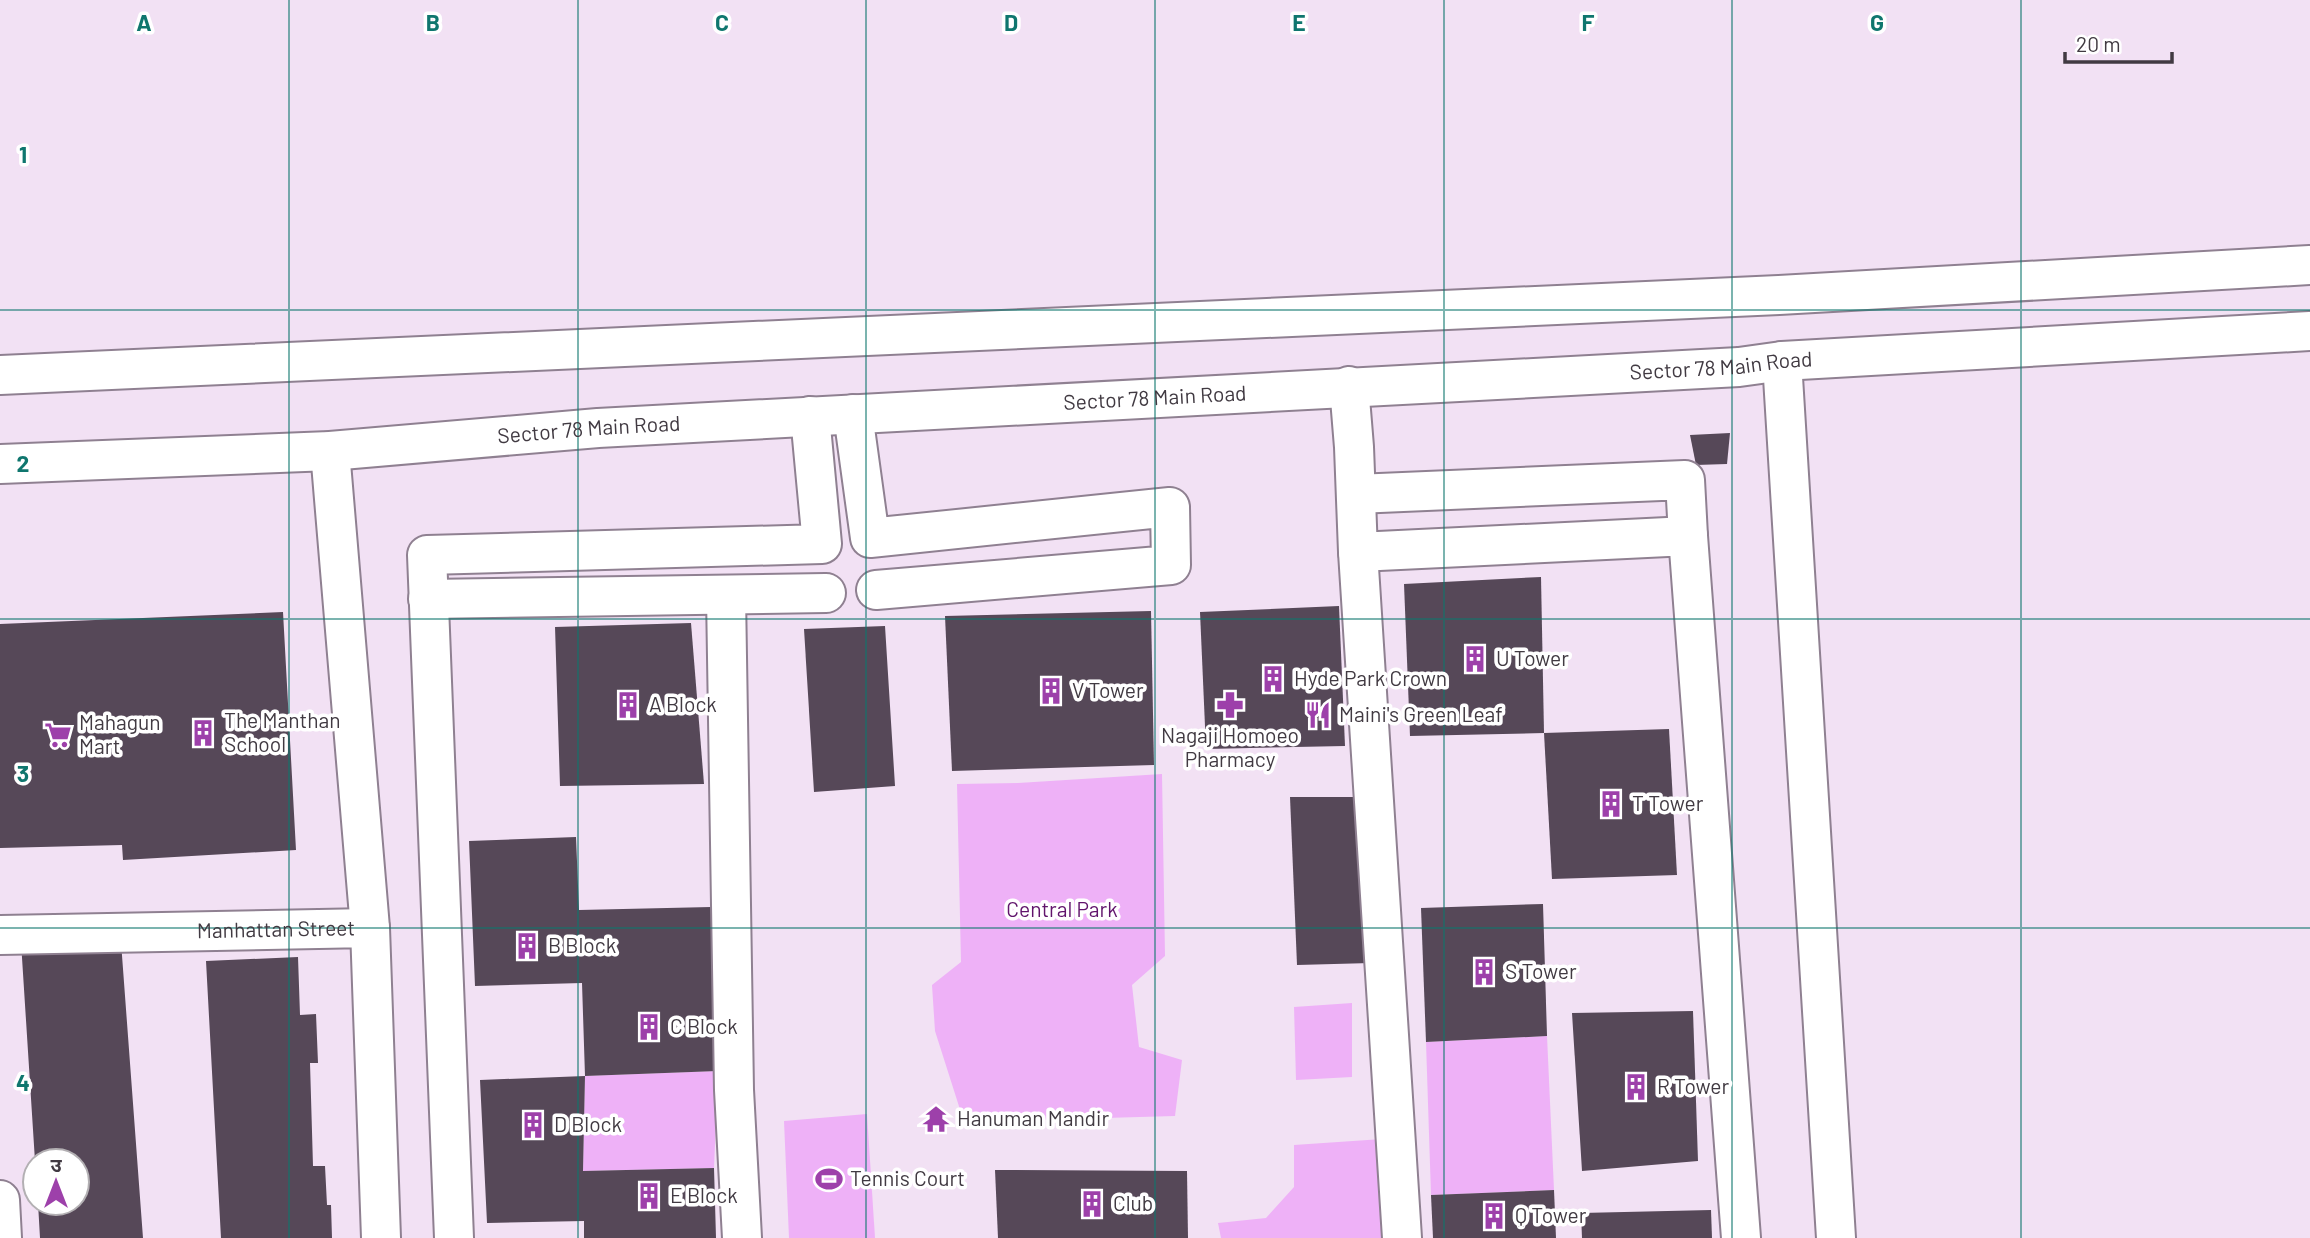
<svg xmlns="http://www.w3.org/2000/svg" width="2310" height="1238" font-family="Barlow,'Noto Sans Devanagari',sans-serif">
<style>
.green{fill:#eeb1f7}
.building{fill:#564858}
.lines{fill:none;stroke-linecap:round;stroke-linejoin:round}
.minor-casing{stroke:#8f8091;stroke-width:42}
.primary-casing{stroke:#8f8091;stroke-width:42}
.minor{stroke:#fff;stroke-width:38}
.primary{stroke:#fff;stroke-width:38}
.grid{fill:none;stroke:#0f766e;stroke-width:2;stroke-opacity:0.55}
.labels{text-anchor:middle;stroke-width:7;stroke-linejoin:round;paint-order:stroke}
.street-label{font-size:21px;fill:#413a42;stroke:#fff}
.poi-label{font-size:21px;fill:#413a42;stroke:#fff;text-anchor:start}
.park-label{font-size:21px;fill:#61146c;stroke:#fff}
.grid-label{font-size:23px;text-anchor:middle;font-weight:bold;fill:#0f766e;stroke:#fff;stroke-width:7;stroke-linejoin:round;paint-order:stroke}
</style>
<rect width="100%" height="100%" fill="#f2e1f4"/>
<!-- green -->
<g class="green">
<path d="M 1162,774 L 1165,956 L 1132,985 L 1139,1047 L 1182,1060 L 1175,1116 L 964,1122 L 935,1031 L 932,985 L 961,962 L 957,784 L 1018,783 Z"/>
<path d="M 1352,1003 L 1352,1077 L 1296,1080 L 1294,1007 Z"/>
<path d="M 1547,1036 L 1554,1190 L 1431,1195 L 1426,1042 Z"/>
<path d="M 718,1071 L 714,1168 L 583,1171 L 585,1076 Z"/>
<path d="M 867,1114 L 875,1238 L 789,1238 L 784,1121 Z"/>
<path d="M 1397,1138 L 1398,1238 L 1221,1238 L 1218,1223 L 1266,1218 L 1294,1187 L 1294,1145 Z"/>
</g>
<!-- building -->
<g class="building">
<path d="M 1730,433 L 1727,464 L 1696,465 L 1690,435 Z"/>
<path d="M 1541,577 L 1544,733 L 1410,736 L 1404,584 Z"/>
<path d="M 1339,606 L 1345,746 L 1206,749 L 1200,612 Z"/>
<path d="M 1151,611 L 1154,765 L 952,771 L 945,616 Z"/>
<path d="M 283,612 L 296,850 L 123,860 L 122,845 L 0,848 L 0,624 Z"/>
<path d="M 691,623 L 704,784 L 560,786 L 555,627 Z"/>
<path d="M 885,626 L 895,786 L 814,792 L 804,629 Z"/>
<path d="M 1669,729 L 1677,875 L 1552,879 L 1544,733 Z"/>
<path d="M 1290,797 L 1361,797 L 1371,963 L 1297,965 Z"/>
<path d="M 576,837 L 579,910 L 711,907 L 718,1071 L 585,1076 L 582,983 L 475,986 L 469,841 Z"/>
<path d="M 1543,904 L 1547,1036 L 1426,1042 L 1421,908 Z"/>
<path d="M 21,942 L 121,942 L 143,1238 L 40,1238 L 38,1203 L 77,1203 L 77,1161 L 35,1161 Z"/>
<path d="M 298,957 L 300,1015 L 316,1014 L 318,1063 L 310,1063 L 313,1166 L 325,1166 L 327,1205 L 331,1205 L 332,1238 L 221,1238 L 206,961 Z"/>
<path d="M 1693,1011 L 1698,1161 L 1582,1171 L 1572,1013 Z"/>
<path d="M 585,1076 L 583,1171 L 714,1168 L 716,1238 L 584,1238 L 584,1221 L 487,1223 L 480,1080 Z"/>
<path d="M 995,1170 L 1187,1171 L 1188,1238 L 998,1238 Z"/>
<path d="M 1554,1190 L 1556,1238 L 1433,1238 L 1431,1195 Z"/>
<path d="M 1711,1210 L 1712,1238 L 1582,1238 L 1581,1213 Z"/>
</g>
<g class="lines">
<defs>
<g id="minor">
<path d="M 1782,361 L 1836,1238"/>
<path d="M 1349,386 L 1354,447 L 1358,552 L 1688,536 L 1741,1238"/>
<path d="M 853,414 L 870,538 L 1170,507 L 1171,565 L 876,590"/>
<path d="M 330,451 L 370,928"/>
<path d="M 1356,494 L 1685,480 L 1688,536"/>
<path d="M 1358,552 L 1402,1238"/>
<path d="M 726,595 L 734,1090 L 742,1238"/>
<path d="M 428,599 L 826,593"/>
<path id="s1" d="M 0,935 L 370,928 L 381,1238"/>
<path d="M 0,1200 L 2,1238"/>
<path d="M 454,1238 L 427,555 L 822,544 L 810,416"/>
</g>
<g id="primary">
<path d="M 0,375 L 1779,295 L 2310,265"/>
<path id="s2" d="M 0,464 L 330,451 L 598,428 L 1739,367 L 1782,361 L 2310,331"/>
</g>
</defs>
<!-- minor casing -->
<use href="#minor" class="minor-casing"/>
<!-- primary casing -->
<use href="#primary" class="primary-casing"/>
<!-- minor -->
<use href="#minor" class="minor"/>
<!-- primary -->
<use href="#primary" class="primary"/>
</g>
<!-- grid -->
<path class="grid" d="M 289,0 L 289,1238M 578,0 L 578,1238M 866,0 L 866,1238M 1155,0 L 1155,1238M 1444,0 L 1444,1238M 1732,0 L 1732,1238M 2021,0 L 2021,1238M 0,310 L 2310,310M 0,619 L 2310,619M 0,928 L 2310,928"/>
<!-- icons -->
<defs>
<symbol id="building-bare" viewBox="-9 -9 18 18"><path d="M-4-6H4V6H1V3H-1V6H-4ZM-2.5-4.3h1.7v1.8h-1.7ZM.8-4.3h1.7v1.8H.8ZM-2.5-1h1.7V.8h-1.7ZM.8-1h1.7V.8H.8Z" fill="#9d40aa" stroke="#fff" stroke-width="2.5" paint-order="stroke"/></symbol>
<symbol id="pharmacy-bare" viewBox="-9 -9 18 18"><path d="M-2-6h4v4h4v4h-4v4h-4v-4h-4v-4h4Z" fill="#9d40aa" stroke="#fff" stroke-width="2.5" paint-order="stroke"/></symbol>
<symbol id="restaurant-bare" viewBox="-9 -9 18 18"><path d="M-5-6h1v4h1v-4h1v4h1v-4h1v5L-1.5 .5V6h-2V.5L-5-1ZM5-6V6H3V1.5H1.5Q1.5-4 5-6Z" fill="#9d40aa" stroke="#fff" stroke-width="2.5" paint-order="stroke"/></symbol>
<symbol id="supermarket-bare" viewBox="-9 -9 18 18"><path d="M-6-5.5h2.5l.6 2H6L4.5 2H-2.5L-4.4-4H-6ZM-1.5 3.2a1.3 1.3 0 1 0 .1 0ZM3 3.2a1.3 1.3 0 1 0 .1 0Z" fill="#9d40aa" stroke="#fff" stroke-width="2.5" paint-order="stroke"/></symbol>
<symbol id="temple-bare" viewBox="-9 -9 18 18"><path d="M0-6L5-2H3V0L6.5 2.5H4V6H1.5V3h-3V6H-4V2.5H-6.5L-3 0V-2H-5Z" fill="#9d40aa" stroke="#fff" stroke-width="2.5" paint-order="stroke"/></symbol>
<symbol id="stadium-bare" viewBox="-9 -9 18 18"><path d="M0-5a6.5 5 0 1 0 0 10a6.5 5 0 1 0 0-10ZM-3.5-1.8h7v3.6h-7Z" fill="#9d40aa" stroke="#fff" stroke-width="2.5" paint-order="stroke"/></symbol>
</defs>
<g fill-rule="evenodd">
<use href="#building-bare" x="1456" y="640" width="38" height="38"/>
<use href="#building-bare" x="1254" y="660" width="38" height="38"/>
<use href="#building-bare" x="1032" y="672" width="38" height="38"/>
<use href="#building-bare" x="609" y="686" width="38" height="38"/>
<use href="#pharmacy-bare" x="1211" y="686" width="38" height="38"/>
<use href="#restaurant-bare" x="1299" y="696" width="38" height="38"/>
<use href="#building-bare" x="184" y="714" width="38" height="38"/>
<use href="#supermarket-bare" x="39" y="716" width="38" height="38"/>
<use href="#building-bare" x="1592" y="785" width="38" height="38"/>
<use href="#building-bare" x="508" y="927" width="38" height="38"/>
<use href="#building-bare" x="1465" y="953" width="38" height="38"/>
<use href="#building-bare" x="630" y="1008" width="38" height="38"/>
<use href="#building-bare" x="1617" y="1068" width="38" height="38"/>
<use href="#temple-bare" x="917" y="1100" width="38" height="38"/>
<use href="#building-bare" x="514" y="1106" width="38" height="38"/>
<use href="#stadium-bare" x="810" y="1160" width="38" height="38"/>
<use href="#building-bare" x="630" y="1177" width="38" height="38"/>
<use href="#building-bare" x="1073" y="1185" width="38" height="38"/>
<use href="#building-bare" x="1475" y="1197" width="38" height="38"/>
</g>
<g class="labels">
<!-- street labels -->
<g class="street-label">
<text dy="7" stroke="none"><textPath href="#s2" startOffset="1724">Sector 78 Main Road</textPath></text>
<text dy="7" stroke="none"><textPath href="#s2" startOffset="1157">Sector 78 Main Road</textPath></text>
<text dy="7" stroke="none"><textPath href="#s2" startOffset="590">Sector 78 Main Road</textPath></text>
<text dy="7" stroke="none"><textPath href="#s1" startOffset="276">Manhattan Street</textPath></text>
</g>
<!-- poi labels -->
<g class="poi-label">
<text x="1496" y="666">U Tower</text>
<text x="1294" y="686">Hyde Park Crown</text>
<text x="1072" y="698">V Tower</text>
<text x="649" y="712">A Block</text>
<text x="1339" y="722">Maini's Green Leaf</text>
<text x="224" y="728">The Manthan<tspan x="224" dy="24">School</tspan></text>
<text x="79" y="730">Mahagun<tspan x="79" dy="24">Mart</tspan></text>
<text x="1230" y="743" text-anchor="middle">Nagaji Homoeo<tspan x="1230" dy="24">Pharmacy</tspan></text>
<text x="1632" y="811">T Tower</text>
<text x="548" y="953">B Block</text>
<text x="1505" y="979">S Tower</text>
<text x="670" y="1034">C Block</text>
<text x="1657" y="1094">R Tower</text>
<text x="957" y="1126">Hanuman Mandir</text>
<text x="554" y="1132">D Block</text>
<text x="850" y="1186">Tennis Court</text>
<text x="670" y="1203">E Block</text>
<text x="1113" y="1211">Club</text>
<text x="1515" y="1223">Q Tower</text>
</g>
<!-- park labels -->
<g class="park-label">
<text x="1062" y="917">Central Park</text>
</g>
</g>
<g class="grid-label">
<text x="144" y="31">A</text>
<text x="433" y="31">B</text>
<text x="722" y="31">C</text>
<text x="1011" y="31">D</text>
<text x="1299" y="31">E</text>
<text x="1588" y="31">F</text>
<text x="1877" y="31">G</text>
<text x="23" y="163">1</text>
<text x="23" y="472">2</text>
<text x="23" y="782">3</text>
<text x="23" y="1091">4</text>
</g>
<!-- north arrow -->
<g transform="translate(56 1182)"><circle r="33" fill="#ffffff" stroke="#b3b0b3" stroke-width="2"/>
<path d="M0-5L12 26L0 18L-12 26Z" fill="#9d40aa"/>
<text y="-10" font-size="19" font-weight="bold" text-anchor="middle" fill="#413a42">उ</text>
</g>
<!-- scale -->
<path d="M2065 52v10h107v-10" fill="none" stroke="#413a42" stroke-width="3.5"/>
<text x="2076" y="52" font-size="21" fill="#413a42" stroke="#ffffff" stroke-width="5" paint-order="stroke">20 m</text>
</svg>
